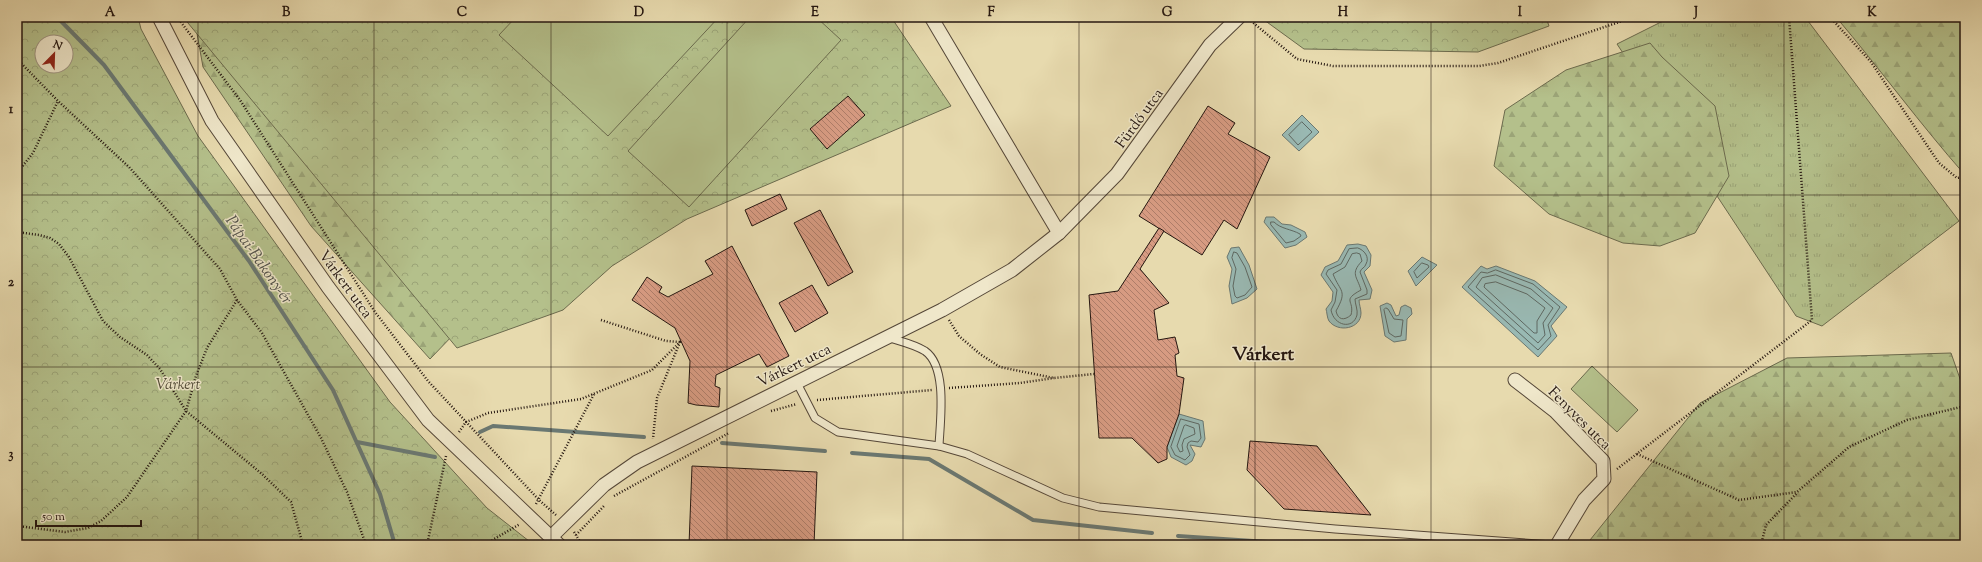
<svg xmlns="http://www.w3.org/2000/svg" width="1982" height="562" font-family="'Sorts Mill Goudy',serif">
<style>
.grass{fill:url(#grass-tufts);stroke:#6c6b4e}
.forest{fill:url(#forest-firs);stroke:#6c6b4e}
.park{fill:url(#park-crowns);stroke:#6c6b4e;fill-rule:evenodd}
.pitch{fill:#b4c08b;stroke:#6c6b4e}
.water{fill:#99b9b3;stroke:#6a7872}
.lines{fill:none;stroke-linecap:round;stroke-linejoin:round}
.shore{stroke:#5e6862;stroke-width:1}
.stream{stroke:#6a7872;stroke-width:4}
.building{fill:url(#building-back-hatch);stroke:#241610}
.service-casing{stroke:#554738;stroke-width:9}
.minor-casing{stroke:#554738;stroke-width:15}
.path{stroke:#241610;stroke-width:2.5;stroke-dasharray:1 2;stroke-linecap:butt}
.service{stroke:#efe7ca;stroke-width:7}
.minor{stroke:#efe7ca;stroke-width:13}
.grid{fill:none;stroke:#241610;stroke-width:1;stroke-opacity:0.55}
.labels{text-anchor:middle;stroke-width:3;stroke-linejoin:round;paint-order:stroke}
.street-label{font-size:15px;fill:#241610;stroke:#efe7ca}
.park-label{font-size:15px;font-style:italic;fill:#4f4935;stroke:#efe7ca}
.water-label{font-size:16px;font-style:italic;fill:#4d4f49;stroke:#efe7ca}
.district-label{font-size:19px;font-weight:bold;fill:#241610;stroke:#efe7ca}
.neatline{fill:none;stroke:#241610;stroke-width:1.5}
.grid-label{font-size:13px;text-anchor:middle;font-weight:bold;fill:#241610}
</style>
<defs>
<pattern id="grass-tufts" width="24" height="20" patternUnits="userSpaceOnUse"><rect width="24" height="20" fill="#b4c08b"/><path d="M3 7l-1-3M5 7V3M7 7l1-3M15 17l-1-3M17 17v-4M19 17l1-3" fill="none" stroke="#9ba477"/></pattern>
<pattern id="forest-firs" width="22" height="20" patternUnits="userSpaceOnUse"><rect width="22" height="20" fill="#b4c08b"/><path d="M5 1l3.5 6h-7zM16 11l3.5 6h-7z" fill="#9ba477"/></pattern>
<pattern id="park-crowns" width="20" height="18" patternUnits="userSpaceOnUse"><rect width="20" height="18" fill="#b4c08b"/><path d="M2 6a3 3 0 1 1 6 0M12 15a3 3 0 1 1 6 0" fill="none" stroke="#9ba477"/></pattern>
<pattern id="building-back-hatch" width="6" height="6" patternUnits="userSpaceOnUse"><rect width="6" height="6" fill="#d79b82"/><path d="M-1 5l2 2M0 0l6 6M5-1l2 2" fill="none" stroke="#ae7d69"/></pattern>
</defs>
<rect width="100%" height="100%" fill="#e7daae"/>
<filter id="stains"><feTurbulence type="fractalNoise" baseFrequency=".005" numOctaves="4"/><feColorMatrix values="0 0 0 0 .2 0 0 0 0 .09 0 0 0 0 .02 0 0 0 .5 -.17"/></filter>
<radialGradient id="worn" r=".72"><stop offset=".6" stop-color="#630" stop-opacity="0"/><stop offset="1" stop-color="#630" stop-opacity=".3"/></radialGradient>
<!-- grass -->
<path class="grass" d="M 1671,17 L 1805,17 L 1959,221 L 1822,326 L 1796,316 L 1617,44 Z"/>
<!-- forest -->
<g class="forest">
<path d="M 194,17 L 455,333 L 430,359 L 311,226 L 203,67 Z"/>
<path d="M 1836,17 L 1965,17 L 1965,175 C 1920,124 1880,69 1836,17 Z"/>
<path d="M 1650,43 L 1662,57 L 1715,106 L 1729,176 L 1695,233 L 1660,246 L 1623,243 L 1549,214 L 1494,166 L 1505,110 L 1566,70 Z"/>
<path d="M 1951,353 L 1965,393 L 1965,545 L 1586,545 L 1700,403 L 1787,358 Z"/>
</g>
<!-- park -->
<g class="park">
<path d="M 17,17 L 138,17 L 141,29 L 198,136 L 390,402 L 487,508 L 534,545 L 17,545 ZM 42,42 L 66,42 L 66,66 L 42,66 Z"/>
<path d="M 183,17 L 891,17 L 951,106 L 687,219 L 612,266 L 563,310 L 457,348 Z"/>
<path d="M 1260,17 L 1546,17 L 1549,26 L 1478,52 L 1304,49 Z"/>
</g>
<!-- pitch -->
<g class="pitch">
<path d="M 516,17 L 719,17 L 608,136 L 499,35 Z"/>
<path d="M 750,17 L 816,17 L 841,40 L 689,207 L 628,151 Z"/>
<path d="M 1592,366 L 1638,410 L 1617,432 L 1571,389 Z"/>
</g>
<!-- water -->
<g class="water">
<path d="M 1302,115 L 1319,132 L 1299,151 L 1282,135 Z"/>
<path d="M 1266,217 L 1274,217 L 1282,224 L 1291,225 L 1305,232 L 1307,237 L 1296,245 L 1285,248 L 1264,222 Z"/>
<path d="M 1358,244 L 1366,246 L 1371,255 L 1370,266 L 1364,272 L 1372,290 L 1370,299 L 1359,300 C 1359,304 1361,309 1361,313 C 1361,329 1338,333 1329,321 C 1327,318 1327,312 1326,309 L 1332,301 L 1333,292 L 1321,275 L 1325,267 L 1338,261 L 1347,245 Z"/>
<path d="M 1239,247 L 1249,265 L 1257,289 L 1247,298 L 1232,304 L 1229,286 L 1232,269 L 1227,257 L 1231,248 Z"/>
<path d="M 1422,257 L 1437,265 L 1416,286 L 1408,271 Z"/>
<path d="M 1481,266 L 1487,269 L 1496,266 L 1535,281 L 1567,307 L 1551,326 L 1557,336 L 1538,357 L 1462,287 Z"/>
<path d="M 1387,303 L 1391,305 L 1396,316 L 1399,315 L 1401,307 L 1405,305 L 1411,308 L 1412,314 L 1407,319 L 1406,340 L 1394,342 L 1385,336 L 1380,306 Z"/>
<path d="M 1179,414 L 1203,421 L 1205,439 L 1201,447 L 1190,445 L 1195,454 L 1192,461 L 1186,465 L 1171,457 L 1167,447 Z"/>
</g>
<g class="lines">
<!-- shore -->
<g class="shore">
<path d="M 1302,122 L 1312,132 L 1298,145 L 1289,135 Z"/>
<path d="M 1271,222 L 1274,222 C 1281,229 1291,229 1300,234 L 1301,236 L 1294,241 L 1286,243 L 1271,225 Z"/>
<path d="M 1358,248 C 1364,250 1370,257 1366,264 C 1365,268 1361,268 1360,272 L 1367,290 L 1367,294 L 1355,299 C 1355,304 1358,310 1357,315 C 1353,330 1334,326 1331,310 L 1335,302 L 1337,290 L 1326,274 L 1328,270 L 1341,264 L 1349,249 Z"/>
<path d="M 1234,252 L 1237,253 L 1245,267 L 1252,287 L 1245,295 L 1237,298 L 1235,296 L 1233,286 L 1236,269 L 1232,258 Z"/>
<path d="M 1357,253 L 1360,254 L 1362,261 C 1350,274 1357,276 1361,290 C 1341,301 1355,300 1351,315 C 1344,321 1338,320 1336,311 C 1348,290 1340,292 1333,274 L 1345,267 L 1352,254 Z"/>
<path d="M 1422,263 L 1428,265 L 1429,267 L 1417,278 L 1414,272 Z"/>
<path d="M 1496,270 L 1533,284 L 1560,307 L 1548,325 L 1551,336 L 1538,350 L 1468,287 L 1481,272 L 1487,273 Z"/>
<path d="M 1496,275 L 1531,289 L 1553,308 L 1543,323 L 1545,335 L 1538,343 L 1476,287 L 1482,278 Z"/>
<path d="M 1496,282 L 1527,294 L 1545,308 L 1537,321 L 1537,333 L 1534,333 L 1484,287 L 1485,284 Z"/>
<path d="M 1386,308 L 1388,309 L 1394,319 L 1403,320 L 1401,336 L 1395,337 L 1389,333 L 1384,310 Z"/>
<path d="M 1181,419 L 1199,424 L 1201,438 L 1198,442 L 1191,441 L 1188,443 L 1187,447 L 1190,455 L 1185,460 L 1175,455 L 1171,447 Z"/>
<path d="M 1186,425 L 1194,428 L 1195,434 L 1184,439 L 1182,445 L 1183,451 L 1180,452 L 1177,446 L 1184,426 Z"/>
</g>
<!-- stream -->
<g class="stream">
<path d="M 57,17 L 104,65 L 249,261 L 333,390 L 380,494 L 395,545"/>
<path d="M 480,432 L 493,426 L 644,437"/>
<path d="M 357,442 L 435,457"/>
<path d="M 722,443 L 825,451"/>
<path d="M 852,453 L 929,459 L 1033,520 L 1152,533"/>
<path d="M 1178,536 L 1311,545"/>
</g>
</g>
<!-- building -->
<g class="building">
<path d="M 848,96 L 865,115 L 827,149 L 810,129 Z"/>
<path d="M 1208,106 L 1235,123 L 1228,134 L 1270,157 L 1237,229 L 1224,220 L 1202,255 L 1139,216 Z"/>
<path d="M 780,194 L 787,209 L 752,226 L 745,210 Z"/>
<path d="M 820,210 L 853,272 L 828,286 L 794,223 Z"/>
<path d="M 1159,228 L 1164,231 L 1140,269 L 1169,303 L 1154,310 L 1158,340 L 1175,337 L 1179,353 L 1175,355 L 1177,376 L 1184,378 L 1179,414 L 1167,447 L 1167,459 L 1158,463 L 1132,438 L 1099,438 L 1089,295 L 1118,291 Z"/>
<path d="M 732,246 L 789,356 L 767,367 L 759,354 L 716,375 L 715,386 L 720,388 L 719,407 L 696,405 L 688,403 L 690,361 L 675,328 L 632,300 L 647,277 L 662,287 L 659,292 L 668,297 L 713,274 L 705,261 Z"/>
<path d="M 812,285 L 828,313 L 795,332 L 779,303 Z"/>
<path d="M 1250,441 L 1317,446 L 1371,515 L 1284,509 L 1247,470 Z"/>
<path d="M 692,466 L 817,472 L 814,545 L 689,545 Z"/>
</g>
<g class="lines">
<defs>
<g id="service">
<path d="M 887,337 C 899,341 914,344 925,351 C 948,367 940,422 939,446"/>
<path d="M 796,381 L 815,418 L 838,432 L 939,446 L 967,454 L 1063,498 L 1099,507 L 1335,529 L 1552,545"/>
</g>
<g id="minor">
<path d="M 159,17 L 212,121 L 328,287 L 428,420 L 559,545"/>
<path d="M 931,17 L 1059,233"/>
<path d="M 1515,380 L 1555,411 L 1603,461 L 1604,479 L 1584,500 L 1557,545"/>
<path d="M 551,537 L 604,485 L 637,462 L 942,310 L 1012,270 L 1059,233 L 1117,174 L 1210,45 L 1239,17"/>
</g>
</defs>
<!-- service casing -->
<use href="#service" class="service-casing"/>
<!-- minor casing -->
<use href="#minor" class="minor-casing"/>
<!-- path -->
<g class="path">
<path d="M 177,17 L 240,100 L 375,312 L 428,381 L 539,500 L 556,515"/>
<path d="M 1830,17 L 1871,62 L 1939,163 L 1957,178 L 1965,177"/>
<path d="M 1251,21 L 1297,59 L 1333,66 L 1479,66 L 1498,63 L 1634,17"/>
<path d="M 17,59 L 58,101 L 129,167 L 220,269 L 237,300 L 262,333 L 321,438 L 347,492 L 366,545"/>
<path d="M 17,173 L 33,153 L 58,101"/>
<path d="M 17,232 L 39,235 L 50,238 L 59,244 L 69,257 L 103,321 L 120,337 L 147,355 L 160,369 L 186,411 L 262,474 L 291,502 L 303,545"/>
<path d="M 601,320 L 666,341 L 680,342"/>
<path d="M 949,320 L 959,336 L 980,354 L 1000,367 L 1054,378 L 1094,374"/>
<path d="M 949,388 L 1020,383 L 1054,378"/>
<path d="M 817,400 L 932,390"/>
<path d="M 771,411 L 797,404"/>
<path d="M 459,432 L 466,422 L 488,413 L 581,399 L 652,370 L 680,342 L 657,398 L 653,439"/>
<path d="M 1637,454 L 1739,500 L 1797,492 L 1849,447 L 1907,420 L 1965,406"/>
<path d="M 1617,469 L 1812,320 L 1789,17"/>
<path d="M 614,496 L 729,433"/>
<path d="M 536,504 L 594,394"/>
<path d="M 17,526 L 65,532 L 88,528 L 101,521 L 127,497 L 186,411 L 196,376 L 207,348 L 237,300"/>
<path d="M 574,532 L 582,545"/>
<path d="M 576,535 L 605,505"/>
<path d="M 17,542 L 19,545"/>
<path d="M 427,545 L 446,456"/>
<path d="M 484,545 L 520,524"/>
<path d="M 1761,545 L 1766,525 L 1797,493"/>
</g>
<!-- service -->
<use href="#service" class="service"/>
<!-- minor -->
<use href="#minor" class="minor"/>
</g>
<!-- grid -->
<path class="grid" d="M 198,17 L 198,545M 374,17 L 374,545M 551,17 L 551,545M 727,17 L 727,545M 903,17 L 903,545M 1079,17 L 1079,545M 1255,17 L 1255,545M 1431,17 L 1431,545M 1608,17 L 1608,545M 1784,17 L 1784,545M 17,195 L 1965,195M 17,367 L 1965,367"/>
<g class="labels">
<!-- street labels -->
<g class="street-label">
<text transform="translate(1139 118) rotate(-54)" y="5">Fürdő utca</text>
<text transform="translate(346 284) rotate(54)" y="5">Várkert utca</text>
<text transform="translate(794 365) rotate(-26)" y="5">Várkert utca</text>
<text transform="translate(1580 418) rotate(45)" y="5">Fenyves utca</text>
</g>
<!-- park labels -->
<g class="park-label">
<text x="178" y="389">Várkert</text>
</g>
<!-- water labels -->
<g class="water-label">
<text transform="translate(260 259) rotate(55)" y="6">Pápai-Bakony-ér</text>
</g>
<!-- district labels -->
<g class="district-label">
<text x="1263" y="360">Várkert</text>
</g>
</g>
<!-- margin -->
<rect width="1982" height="562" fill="none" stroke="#e7daae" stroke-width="44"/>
<!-- north arrow -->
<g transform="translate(54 54) rotate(23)"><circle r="19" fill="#efe7ca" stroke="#9e9380"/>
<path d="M0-3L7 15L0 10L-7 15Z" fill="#8f2418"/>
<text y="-6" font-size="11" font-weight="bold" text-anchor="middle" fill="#241610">N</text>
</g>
<!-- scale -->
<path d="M36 520v6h105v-6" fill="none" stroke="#241610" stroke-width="2"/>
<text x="42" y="520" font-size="12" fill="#241610" stroke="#efe7ca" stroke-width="3" paint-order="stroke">50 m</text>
<rect x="22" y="22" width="1938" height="518" class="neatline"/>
<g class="grid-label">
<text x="110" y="16">A</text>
<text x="286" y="16">B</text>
<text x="462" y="16">C</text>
<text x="639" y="16">D</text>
<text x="815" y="16">E</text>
<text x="991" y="16">F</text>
<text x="1167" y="16">G</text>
<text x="1343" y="16">H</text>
<text x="1520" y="16">I</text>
<text x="1696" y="16">J</text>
<text x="1872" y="16">K</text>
<text x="11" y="113">1</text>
<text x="11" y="286">2</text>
<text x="11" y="458">3</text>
</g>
<rect width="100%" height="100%" filter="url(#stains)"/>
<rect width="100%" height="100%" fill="url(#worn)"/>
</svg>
